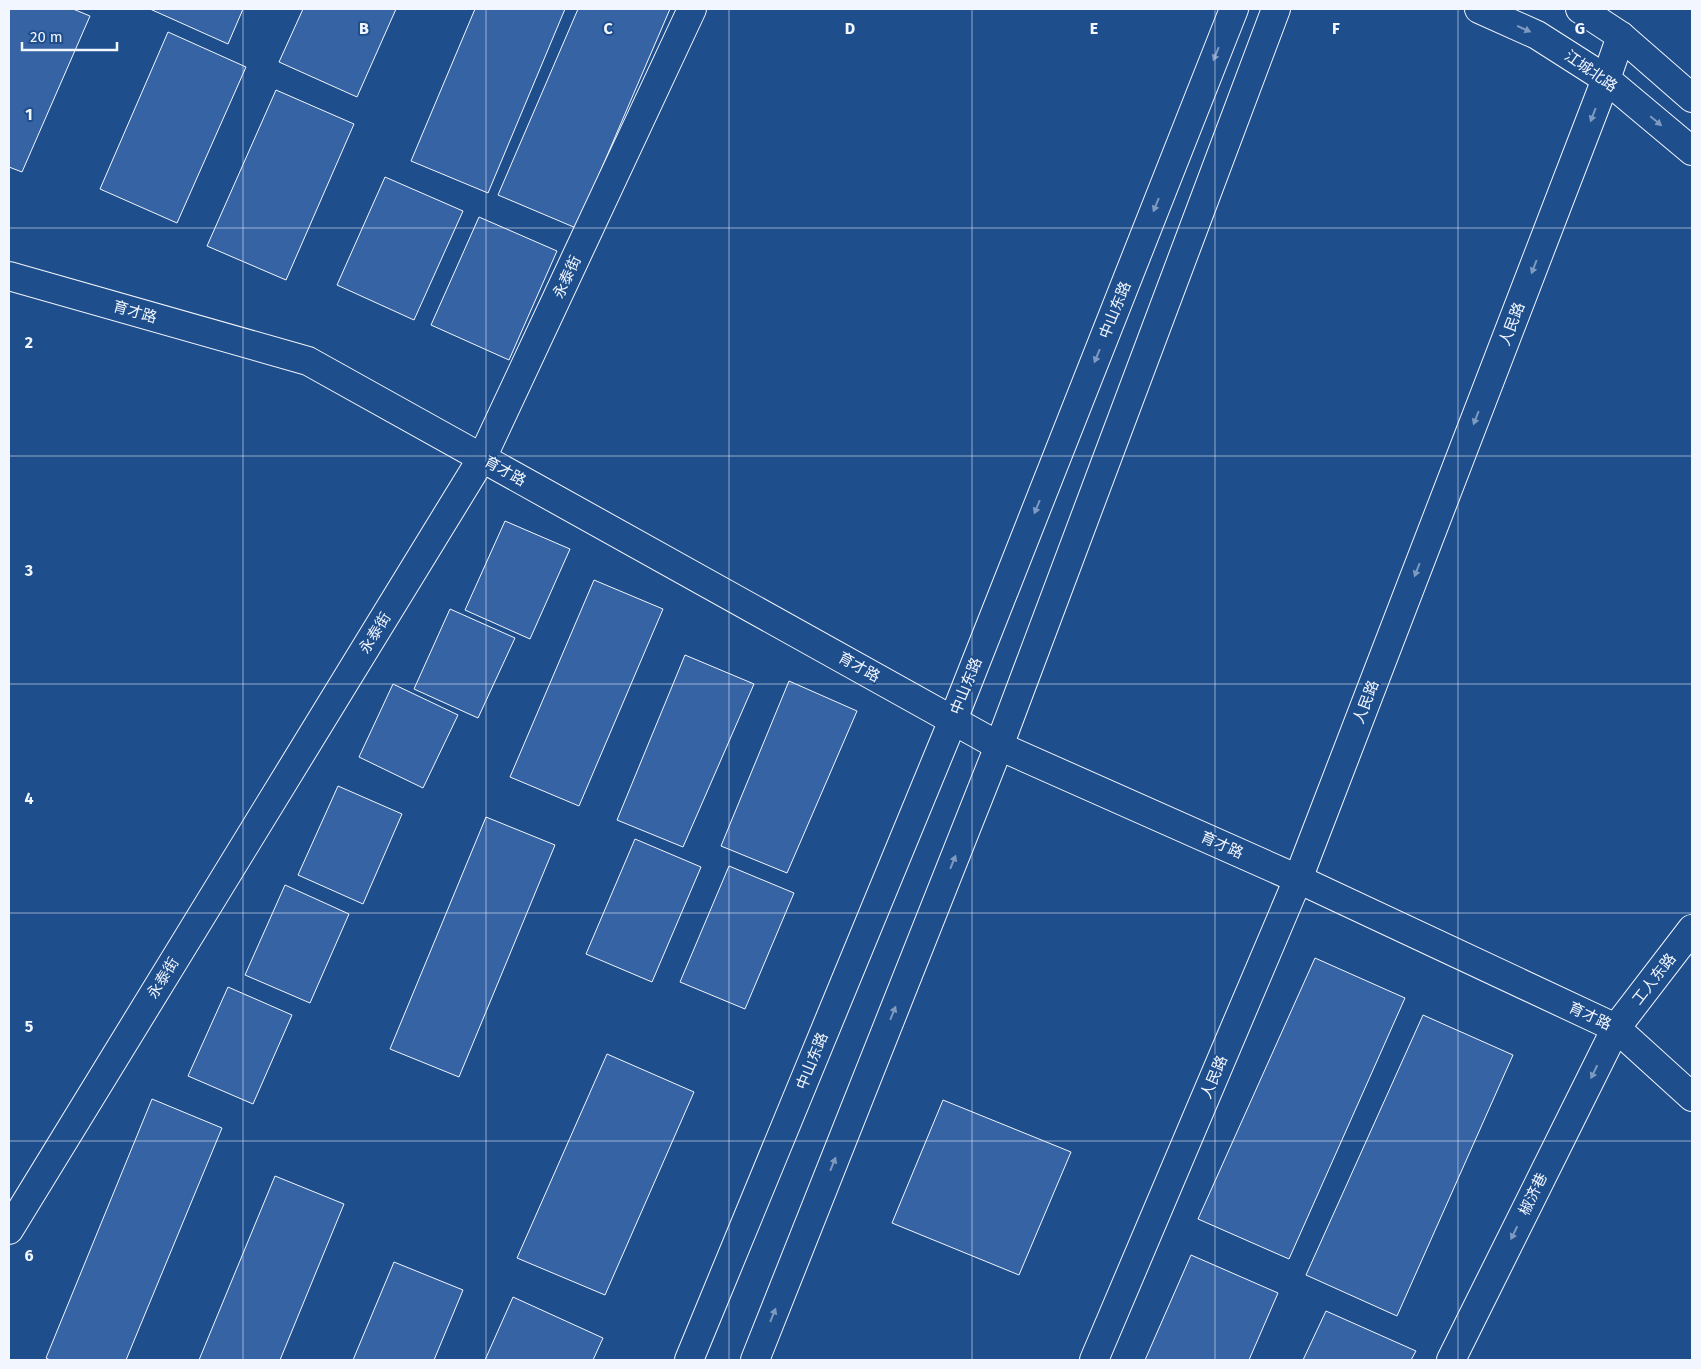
<svg xmlns="http://www.w3.org/2000/svg" width="1701" height="1369" font-family="'Fira Sans','Noto Sans SC',sans-serif">
<style>
.building{fill:#3563a3;stroke:#f2f6ff}
.lines{fill:none;stroke-linecap:round;stroke-linejoin:round}
.minor-casing{stroke:#f2f6ff;stroke-width:30}
.major-casing{stroke:#f2f6ff;stroke-width:30}
.minor{stroke:#1f4e8c;stroke-width:28}
.major{stroke:#1f4e8c;stroke-width:28}
.oneway{fill:#7e9ac0}
.grid{fill:none;stroke:#f2f6ff;stroke-width:1;stroke-opacity:0.55}
.labels{text-anchor:middle;stroke-width:4;stroke-linejoin:round;paint-order:stroke}
.street-label{font-size:15px;fill:#f2f6ff;stroke:#1f4e8c}
.grid-label{font-size:16px;text-anchor:middle;font-weight:bold;fill:#f2f6ff;stroke:#1f4e8c;stroke-width:4;stroke-linejoin:round;paint-order:stroke}
</style>
<rect width="100%" height="100%" fill="#1f4e8c"/>
<!-- building -->
<g class="building">
<path d="M 9,9 L 73,9 L 90,16 L 22,172 L 9,167 Z"/>
<path d="M 150,9 L 243,9 L 228,44 Z"/>
<path d="M 303,9 L 396,9 L 357,97 L 279,62 Z"/>
<path d="M 475,9 L 565,9 L 488,193 L 411,161 Z"/>
<path d="M 578,9 L 670,9 L 576,228 L 498,195 Z"/>
<path d="M 168,32 L 246,67 L 177,223 L 100,189 Z"/>
<path d="M 276,90 L 354,124 L 286,280 L 207,246 Z"/>
<path d="M 385,177 L 463,211 L 414,320 L 337,285 Z"/>
<path d="M 479,217 L 557,251 L 509,360 L 431,325 Z"/>
<path d="M 505,521 L 570,549 L 530,639 L 465,610 Z"/>
<path d="M 594,580 L 663,609 L 579,806 L 510,777 Z"/>
<path d="M 450,609 L 515,638 L 478,718 L 414,689 Z"/>
<path d="M 685,655 L 754,684 L 683,847 L 617,820 Z"/>
<path d="M 789,681 L 857,711 L 787,873 L 721,846 Z"/>
<path d="M 393,684 L 458,715 L 423,788 L 359,757 Z"/>
<path d="M 338,786 L 402,814 L 363,904 L 298,875 Z"/>
<path d="M 486,817 L 555,845 L 459,1077 L 390,1049 Z"/>
<path d="M 635,839 L 701,867 L 652,982 L 586,954 Z"/>
<path d="M 729,866 L 794,893 L 745,1009 L 680,982 Z"/>
<path d="M 285,885 L 349,914 L 310,1003 L 245,975 Z"/>
<path d="M 1315,958 L 1405,998 L 1289,1259 L 1198,1219 Z"/>
<path d="M 228,987 L 292,1015 L 253,1104 L 188,1076 Z"/>
<path d="M 1423,1015 L 1513,1055 L 1397,1316 L 1306,1275 Z"/>
<path d="M 607,1054 L 694,1092 L 605,1295 L 517,1258 Z"/>
<path d="M 152,1099 L 222,1128 L 126,1360 L 50,1360 L 46,1358 Z"/>
<path d="M 943,1100 L 1071,1152 L 1019,1275 L 892,1223 Z"/>
<path d="M 275,1176 L 344,1204 L 280,1360 L 199,1360 Z"/>
<path d="M 1191,1255 L 1278,1293 L 1249,1360 L 1145,1360 Z"/>
<path d="M 394,1262 L 463,1290 L 434,1360 L 353,1360 Z"/>
<path d="M 513,1297 L 603,1338 L 593,1360 L 485,1360 Z"/>
<path d="M 1326,1311 L 1416,1351 L 1411,1360 L 1303,1360 Z"/>
</g>
<g class="lines">
<defs>
<g id="minor">
<path d="M 9,276 L 308,361 L 999,746 L 1298,879 L 1616,1028 L 1692,1097"/>
<path d="M 9,1230 L 482,458 L 692,9"/>
<path d="M 1094,1360 L 1298,879 L 1606,79 L 1621,36"/>
<path d="M 1451,1360 L 1616,1028 L 1692,929"/>
</g>
<g id="major">
<path d="M 1479,9 L 1537,35 L 1606,79 L 1692,151"/>
<path d="M 1580,9 L 1621,36 L 1692,98"/>
<path d="M 689,1360 L 953,720 L 1234,9"/>
<path d="M 755,1360 L 999,746 L 1276,9"/>
</g>
</defs>
<!-- minor casing -->
<use href="#minor" class="minor-casing"/>
<!-- major casing -->
<use href="#major" class="major-casing"/>
<!-- minor -->
<use href="#minor" class="minor"/>
<!-- major -->
<use href="#major" class="major"/>
</g>
<!-- one-way arrows -->
<defs><path id="oneway-solid" d="M-6-.8H1V-3.2L6.5 0L1 3.2V.8H-6Z" transform="scale(1.25)"/></defs>
<g class="oneway">
<use href="#oneway-solid" transform="translate(1524 29) rotate(24)"/>
<use href="#oneway-solid" transform="translate(1216 54) rotate(112)"/>
<use href="#oneway-solid" transform="translate(1593 115) rotate(111)"/>
<use href="#oneway-solid" transform="translate(1656 121) rotate(40)"/>
<use href="#oneway-solid" transform="translate(1156 205) rotate(112)"/>
<use href="#oneway-solid" transform="translate(1534 267) rotate(111)"/>
<use href="#oneway-solid" transform="translate(1097 356) rotate(112)"/>
<use href="#oneway-solid" transform="translate(1476 418) rotate(111)"/>
<use href="#oneway-solid" transform="translate(1037 507) rotate(112)"/>
<use href="#oneway-solid" transform="translate(1417 570) rotate(111)"/>
<use href="#oneway-solid" transform="translate(953 862) rotate(-68)"/>
<use href="#oneway-solid" transform="translate(893 1013) rotate(-68)"/>
<use href="#oneway-solid" transform="translate(1594 1072) rotate(116)"/>
<use href="#oneway-solid" transform="translate(833 1164) rotate(-68)"/>
<use href="#oneway-solid" transform="translate(1514 1233) rotate(116)"/>
<use href="#oneway-solid" transform="translate(773 1315) rotate(-68)"/>
</g>
<!-- grid -->
<path class="grid" d="M 243,9 L 243,1360M 486,9 L 486,1360M 729,9 L 729,1360M 972,9 L 972,1360M 1215,9 L 1215,1360M 1458,9 L 1458,1360M 9,228 L 1692,228M 9,456 L 1692,456M 9,684 L 1692,684M 9,913 L 1692,913M 9,1141 L 1692,1141"/>
<g class="labels">
<!-- street labels -->
<g class="street-label">
<text transform="translate(1591 71) rotate(35)" y="5">江城北路</text>
<text transform="translate(567 277) rotate(-65)" y="5">永泰街</text>
<text transform="translate(1115 310) rotate(-68)" y="5">中山东路</text>
<text transform="translate(135 312) rotate(16)" y="5">育才路</text>
<text transform="translate(1512 324) rotate(-69)" y="5">人民路</text>
<text transform="translate(505 471) rotate(29)" y="5">育才路</text>
<text transform="translate(375 633) rotate(-58)" y="5">永泰街</text>
<text transform="translate(859 667) rotate(29)" y="5">育才路</text>
<text transform="translate(966 686) rotate(-68)" y="5">中山东路</text>
<text transform="translate(1366 702) rotate(-69)" y="5">人民路</text>
<text transform="translate(1222 845) rotate(24)" y="5">育才路</text>
<text transform="translate(163 978) rotate(-58)" y="5">永泰街</text>
<text transform="translate(1654 979) rotate(-52)" y="5">工人东路</text>
<text transform="translate(1590 1016) rotate(25)" y="5">育才路</text>
<text transform="translate(812 1061) rotate(-68)" y="5">中山东路</text>
<text transform="translate(1214 1077) rotate(-67)" y="5">人民路</text>
<text transform="translate(1533 1194) rotate(-64)" y="5">椒济巷</text>
</g>
</g>
<g class="grid-label">
<text x="364" y="34">B</text>
<text x="608" y="34">C</text>
<text x="850" y="34">D</text>
<text x="1094" y="34">E</text>
<text x="1336" y="34">F</text>
<text x="1580" y="34">G</text>
<text x="29" y="120">1</text>
<text x="29" y="348">2</text>
<text x="29" y="576">3</text>
<text x="29" y="804">4</text>
<text x="29" y="1032">5</text>
<text x="29" y="1261">6</text>
</g>
<!-- border -->
<rect width="1701" height="1369" fill="none" stroke="#f2f6ff" stroke-width="20"/>
<!-- scale -->
<path d="M22 42v8h95v-8" fill="none" stroke="#f2f6ff" stroke-width="2.5"/>
<text x="30" y="42" font-size="15" fill="#f2f6ff" stroke="#1f4e8c" stroke-width="4" paint-order="stroke">20 m</text>
</svg>
